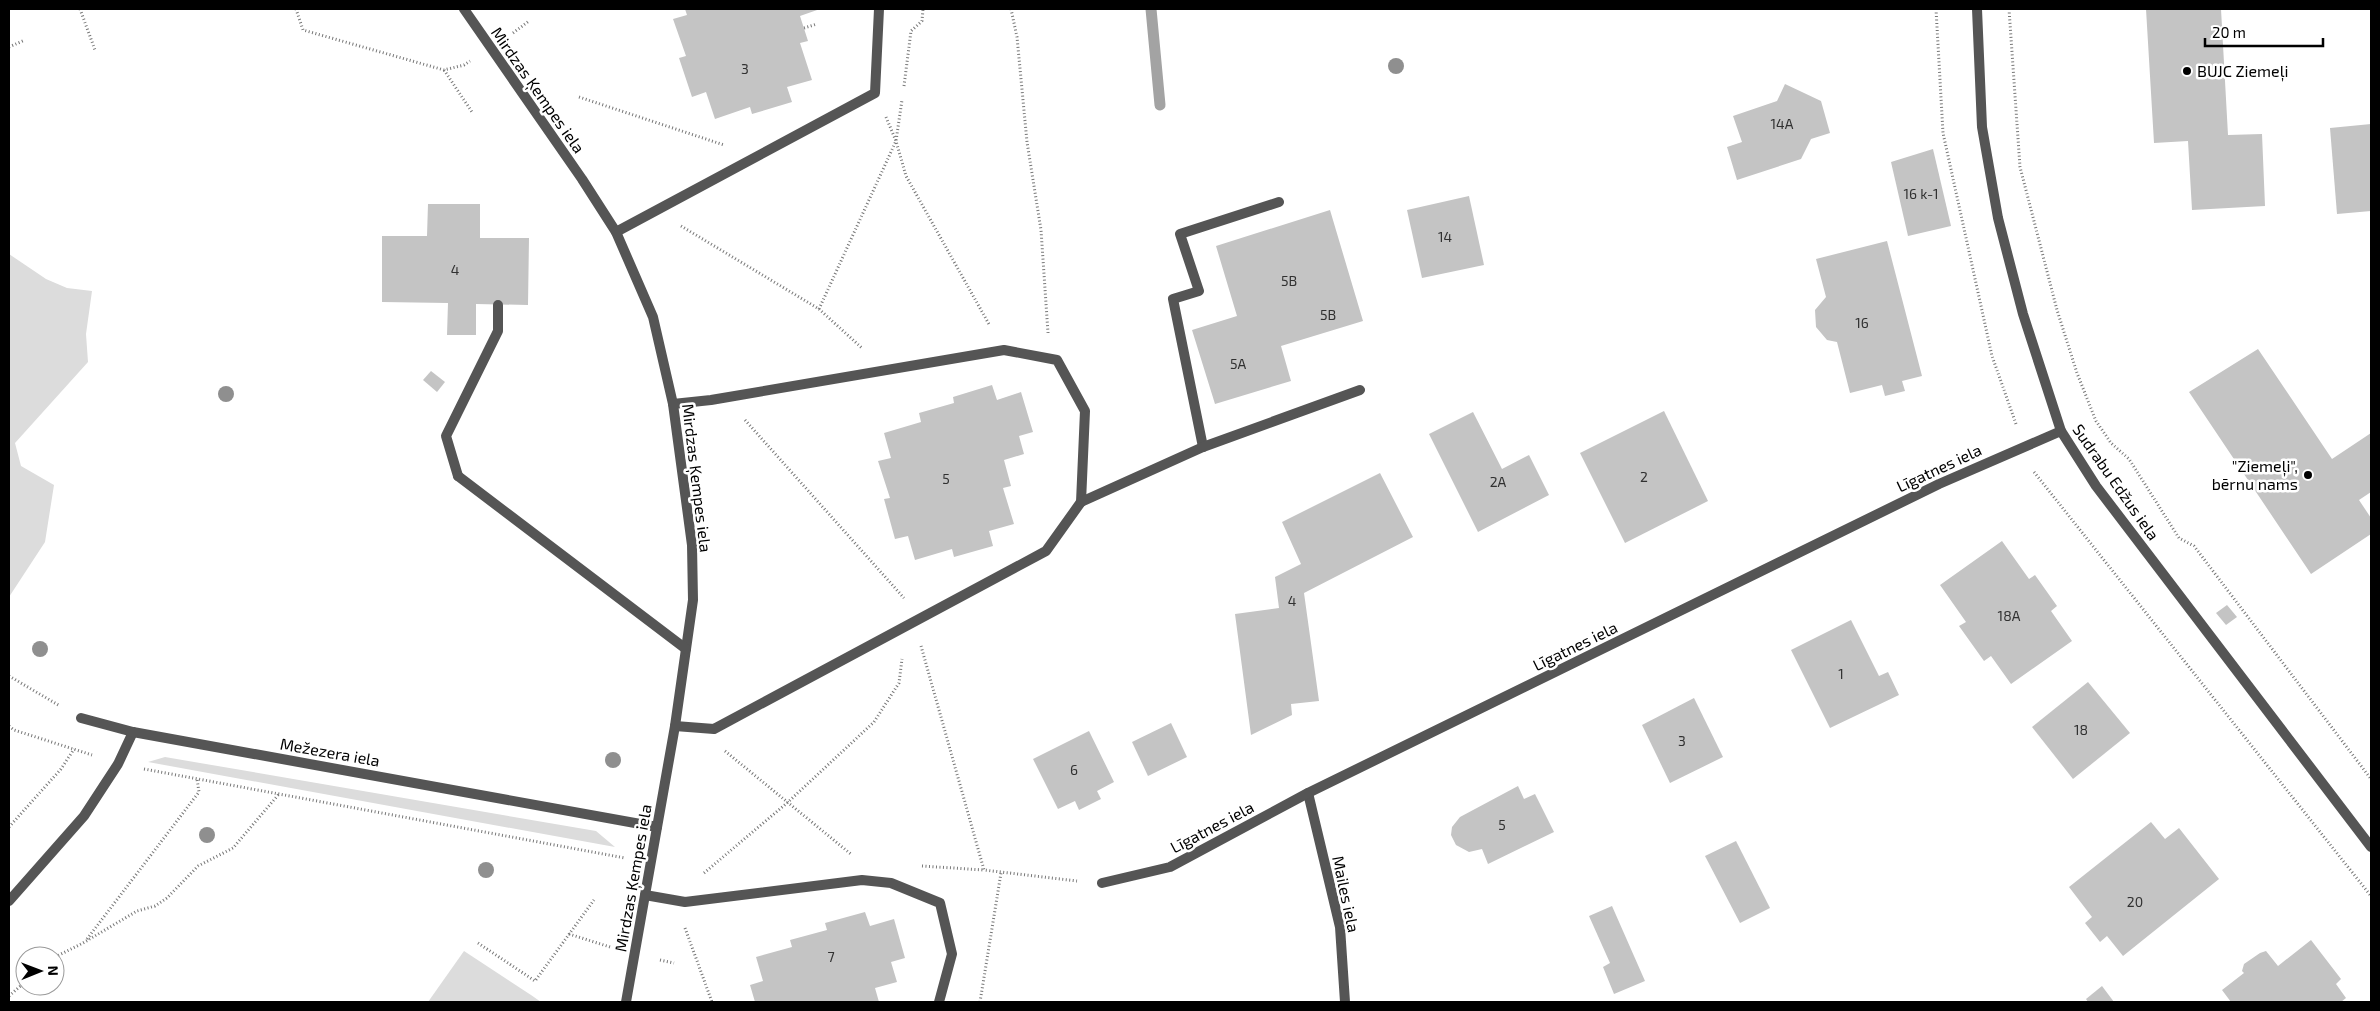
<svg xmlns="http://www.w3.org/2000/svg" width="2380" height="1011" font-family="'Exo 2',sans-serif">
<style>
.green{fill:#dcdcdc}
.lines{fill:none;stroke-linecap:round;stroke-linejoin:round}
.stream{stroke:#a3a3a3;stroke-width:11}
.building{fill:#c4c4c4}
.path{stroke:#777;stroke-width:3;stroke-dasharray:1 2.5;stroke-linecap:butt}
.lane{stroke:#555;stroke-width:10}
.street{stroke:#555;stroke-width:10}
.tree{fill:#8f8f8f}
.poi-dot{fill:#000;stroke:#fff;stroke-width:2}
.labels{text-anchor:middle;stroke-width:5;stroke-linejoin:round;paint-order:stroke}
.number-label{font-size:14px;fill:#313131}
.poi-label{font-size:16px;fill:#000;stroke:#fff;text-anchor:start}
.street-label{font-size:16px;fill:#000;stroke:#fff}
</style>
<rect width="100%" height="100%" fill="#fff"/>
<!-- green -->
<g class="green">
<path d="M 9,254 L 46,279 L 67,288 L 92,291 L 86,334 L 88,362 L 15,443 L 21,466 L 54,485 L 45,542 L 9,597 Z"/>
<path d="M 165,757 L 596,831 L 615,847 L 148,762 Z"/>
<path d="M 464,951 L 531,995 L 541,1002 L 428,1002 Z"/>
</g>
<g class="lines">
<!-- stream -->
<path class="stream" d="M 1151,9 L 1160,105"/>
</g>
<!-- building -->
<g class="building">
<path d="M 685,9 L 820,9 L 800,16 L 808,41 L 800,43 L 812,80 L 787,87 L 792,102 L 752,114 L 750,107 L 715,119 L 706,92 L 692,97 L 679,58 L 686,56 L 673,19 L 687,15 Z"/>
<path d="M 2146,9 L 2221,9 L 2228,135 L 2262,134 L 2265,206 L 2192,210 L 2188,141 L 2154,143 Z"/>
<path d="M 1785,84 L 1821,101 L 1830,133 L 1811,139 L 1801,159 L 1737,180 L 1727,147 L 1742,142 L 1733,116 L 1777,101 Z"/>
<path d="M 2371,124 L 2371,211 L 2337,214 L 2330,128 Z"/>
<path d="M 1933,149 L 1951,226 L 1908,236 L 1891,162 Z"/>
<path d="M 1469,196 L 1484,265 L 1422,278 L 1407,210 Z"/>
<path d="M 428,204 L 480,204 L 480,238 L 529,238 L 528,305 L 476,304 L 476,335 L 447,335 L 448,303 L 382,302 L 382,236 L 427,236 Z"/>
<path d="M 1330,210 L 1363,321 L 1281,346 L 1291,381 L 1215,404 L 1192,330 L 1237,316 L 1216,246 Z"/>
<path d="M 1887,241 L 1922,376 L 1902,381 L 1905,391 L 1885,396 L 1882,385 L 1850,393 L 1837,342 L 1827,340 L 1816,327 L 1815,310 L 1826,297 L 1816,259 Z"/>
<path d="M 2258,349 L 2332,459 L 2371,433 L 2371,492 L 2359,500 L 2371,518 L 2371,534 L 2311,574 L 2189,392 Z"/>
<path d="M 431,371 L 445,382 L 437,392 L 423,380 Z"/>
<path d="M 992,385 L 997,400 L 1021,392 L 1033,432 L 1019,436 L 1024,454 L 1004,460 L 1011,486 L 1003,488 L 1014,524 L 989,531 L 993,546 L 954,557 L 952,549 L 915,560 L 908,536 L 895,539 L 884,499 L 890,498 L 878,461 L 891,458 L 884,433 L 921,422 L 919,413 L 954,403 L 953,397 Z"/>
<path d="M 1664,411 L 1708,501 L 1625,543 L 1580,453 Z"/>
<path d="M 1473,412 L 1502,469 L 1529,455 L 1549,495 L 1478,532 L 1429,434 Z"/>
<path d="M 1380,473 L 1413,537 L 1304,593 L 1319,701 L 1291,704 L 1292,715 L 1251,735 L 1235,614 L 1279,608 L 1275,577 L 1301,564 L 1282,522 Z"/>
<path d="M 2002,541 L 2029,579 L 2035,575 L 2057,606 L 2051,611 L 2072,641 L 2011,684 L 1991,656 L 1984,661 L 1959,626 L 1966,622 L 1940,585 Z"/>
<path d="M 2227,605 L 2237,617 L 2226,625 L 2216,613 Z"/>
<path d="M 1851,620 L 1879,676 L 1888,672 L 1899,695 L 1830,728 L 1791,650 Z"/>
<path d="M 2088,682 L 2130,733 L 2073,779 L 2032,727 Z"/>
<path d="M 1694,698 L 1723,757 L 1670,783 L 1642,725 Z"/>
<path d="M 1171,723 L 1187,757 L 1148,776 L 1132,742 Z"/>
<path d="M 1089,731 L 1114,782 L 1097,791 L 1101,799 L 1079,810 L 1075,801 L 1058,809 L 1033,759 Z"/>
<path d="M 1518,786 L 1524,799 L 1535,794 L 1554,832 L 1488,864 L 1482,849 L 1469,852 L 1456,845 L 1451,835 L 1452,827 L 1460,817 Z"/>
<path d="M 2151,822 L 2165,839 L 2179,828 L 2219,879 L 2123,956 L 2107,936 L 2100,942 L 2085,923 L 2092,917 L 2069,887 Z"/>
<path d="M 1736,841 L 1770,908 L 1740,923 L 1705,856 Z"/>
<path d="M 1612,906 L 1645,981 L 1614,994 L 1603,967 L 1610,963 L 1589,916 Z"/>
<path d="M 865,912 L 870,926 L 894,919 L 905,958 L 891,962 L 897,982 L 875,988 L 879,1002 L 755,1002 L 750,985 L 763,981 L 756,957 L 792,947 L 790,940 L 827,930 L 825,923 Z"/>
<path d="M 2311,940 L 2341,979 L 2336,984 L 2346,998 L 2341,1002 L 2231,1002 L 2222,990 L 2244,973 L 2242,971 L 2244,964 L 2260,953 L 2266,951 L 2278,966 Z"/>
<path d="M 2102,986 L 2114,1002 L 2088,1002 L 2086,999 Z"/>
</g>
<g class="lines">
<!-- path -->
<g class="path">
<path d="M 80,9 L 95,50"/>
<path d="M 296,9 L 303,30 L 444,70 L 464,65 L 470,61"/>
<path d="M 1011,9 L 1017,37 L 1027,142 L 1041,230 L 1048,333"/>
<path d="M 1936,9 L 1943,133 L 1992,356 L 2016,424"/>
<path d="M 2009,9 L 2020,167 L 2057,310 L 2077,373 L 2096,421 L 2111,443 L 2129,459 L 2179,538 L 2194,546 L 2371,779"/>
<path d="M 804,28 L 817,24"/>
<path d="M 513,33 L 529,21"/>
<path d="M 9,47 L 25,40"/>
<path d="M 444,70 L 472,112"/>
<path d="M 904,86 L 911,31 L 922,21 L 923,9"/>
<path d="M 579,97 L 724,145"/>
<path d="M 886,117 L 896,141 L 906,176 L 990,326"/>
<path d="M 681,226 L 819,309 L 863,349"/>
<path d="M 819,309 L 896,141 L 902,100"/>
<path d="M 745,420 L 904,598"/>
<path d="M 2034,472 L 2371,896"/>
<path d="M 921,646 L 984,870 L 1077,881"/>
<path d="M 9,676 L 60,706"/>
<path d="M 9,726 L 14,730 L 92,755"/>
<path d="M 725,751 L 852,855"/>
<path d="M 144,769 L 625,858"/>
<path d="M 9,827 L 61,769 L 74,749"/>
<path d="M 922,866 L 984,870"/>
<path d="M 704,873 L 787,803 L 874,722 L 899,683 L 902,659"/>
<path d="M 685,928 L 712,1002"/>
<path d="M 569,934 L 610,947"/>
<path d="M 87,939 L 199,792 L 197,779"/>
<path d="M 478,943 L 535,981 L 594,900"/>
<path d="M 55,957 L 83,943 L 137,911 L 155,906 L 167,898 L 198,866 L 233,848 L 279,794"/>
<path d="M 660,960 L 674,963"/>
<path d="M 9,996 L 25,982"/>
<path d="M 980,1002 L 1001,873"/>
</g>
<!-- lane -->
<g class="lane">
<path d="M 673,404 L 711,400 L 1004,350 L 1057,360 L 1085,411 L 1081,502 L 1046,551 L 714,729 L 675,726"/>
<path d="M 1203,447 L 1173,299 L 1199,291 L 1180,234 L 1279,202"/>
<path d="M 458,476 L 446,436 L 498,331 L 498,305"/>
<path d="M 1081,502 L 1203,447 L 1360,390"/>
<path d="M 645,895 L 685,902 L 862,880 L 891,883 L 940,903 L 952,954 L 939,1002"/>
<path d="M 9,901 L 84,816 L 118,764 L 133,732"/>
</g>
<!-- street -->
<g class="street">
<path d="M 464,9 L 582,179 L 616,232 L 653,317 L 673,404 L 692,545 L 693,600 L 675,726 L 626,1002"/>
<path d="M 1977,9 L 1982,127 L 1998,218 L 2023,314 L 2061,431 L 2096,486 L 2371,847"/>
<path d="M 616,232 L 875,93 L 879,9"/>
<path d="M 458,476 L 686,649"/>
<path d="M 81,718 L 133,732 L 657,827"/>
<path d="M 1308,793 L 1340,927 L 1345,1002"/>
<path d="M 1102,883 L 1170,867 L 1308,793 L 1939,484 L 2061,431"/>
</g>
</g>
<!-- trees -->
<g class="tree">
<circle cx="1396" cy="66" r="8"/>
<circle cx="226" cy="394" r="8"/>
<circle cx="40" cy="649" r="8"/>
<circle cx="613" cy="760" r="8"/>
<circle cx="207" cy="835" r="8"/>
<circle cx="486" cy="870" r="8"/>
</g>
<!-- markers -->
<g class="poi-dot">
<circle cx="2187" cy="71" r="5"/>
<circle cx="2308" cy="475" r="5"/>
</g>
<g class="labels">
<!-- number labels -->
<g class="number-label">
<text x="745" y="74">3</text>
<text x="1782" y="129">14A</text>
<text x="1921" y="199">16 k-1</text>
<text x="1445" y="242">14</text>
<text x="455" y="275">4</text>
<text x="1289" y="286">5B</text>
<text x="1328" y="320">5B</text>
<text x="1862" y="328">16</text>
<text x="1238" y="369">5A</text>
<text x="1644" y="482">2</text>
<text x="946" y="484">5</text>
<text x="1498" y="487">2A</text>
<text x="1292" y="606">4</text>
<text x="2009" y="621">18A</text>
<text x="1841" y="679">1</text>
<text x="2081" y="735">18</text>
<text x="1682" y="746">3</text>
<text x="1074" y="775">6</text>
<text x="1502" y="830">5</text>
<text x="2135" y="907">20</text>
<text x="831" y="962">7</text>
</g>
<!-- poi labels -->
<g class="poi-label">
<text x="2197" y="77">BUJC Ziemeļi</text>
<text x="2298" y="472" text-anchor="end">"Ziemeļi",<tspan x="2298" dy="18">bērnu nams</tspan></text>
</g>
<!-- street labels -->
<g class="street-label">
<text transform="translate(538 90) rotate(55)" y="6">Mirdzas Ķempes iela</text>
<text transform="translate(1939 468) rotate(-25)" y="6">Līgatnes iela</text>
<text transform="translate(697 478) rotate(83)" y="6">Mirdzas Ķempes iela</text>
<text transform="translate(2116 482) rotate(55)" y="6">Sudrabu Edžus iela</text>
<text transform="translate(1575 646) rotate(-26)" y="6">Līgatnes iela</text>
<text transform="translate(330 752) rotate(10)" y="6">Mežezera iela</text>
<text transform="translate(1212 827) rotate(-28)" y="6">Līgatnes iela</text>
<text transform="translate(633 878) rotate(-80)" y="6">Mirdzas Ķempes iela</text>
<text transform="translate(1346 894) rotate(78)" y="6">Mailes iela</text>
</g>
</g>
<!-- border -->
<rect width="2380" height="1011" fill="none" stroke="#000000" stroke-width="20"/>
<!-- north arrow -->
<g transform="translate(40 971) rotate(89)"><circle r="24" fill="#ffffff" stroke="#999999"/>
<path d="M0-4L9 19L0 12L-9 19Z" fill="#000000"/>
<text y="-8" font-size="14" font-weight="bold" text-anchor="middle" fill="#000000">N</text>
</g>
<!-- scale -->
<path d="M2205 38v8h118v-8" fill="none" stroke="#000000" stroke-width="2.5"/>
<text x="2212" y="38" font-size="15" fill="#000000" stroke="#ffffff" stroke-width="4" paint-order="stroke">20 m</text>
</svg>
